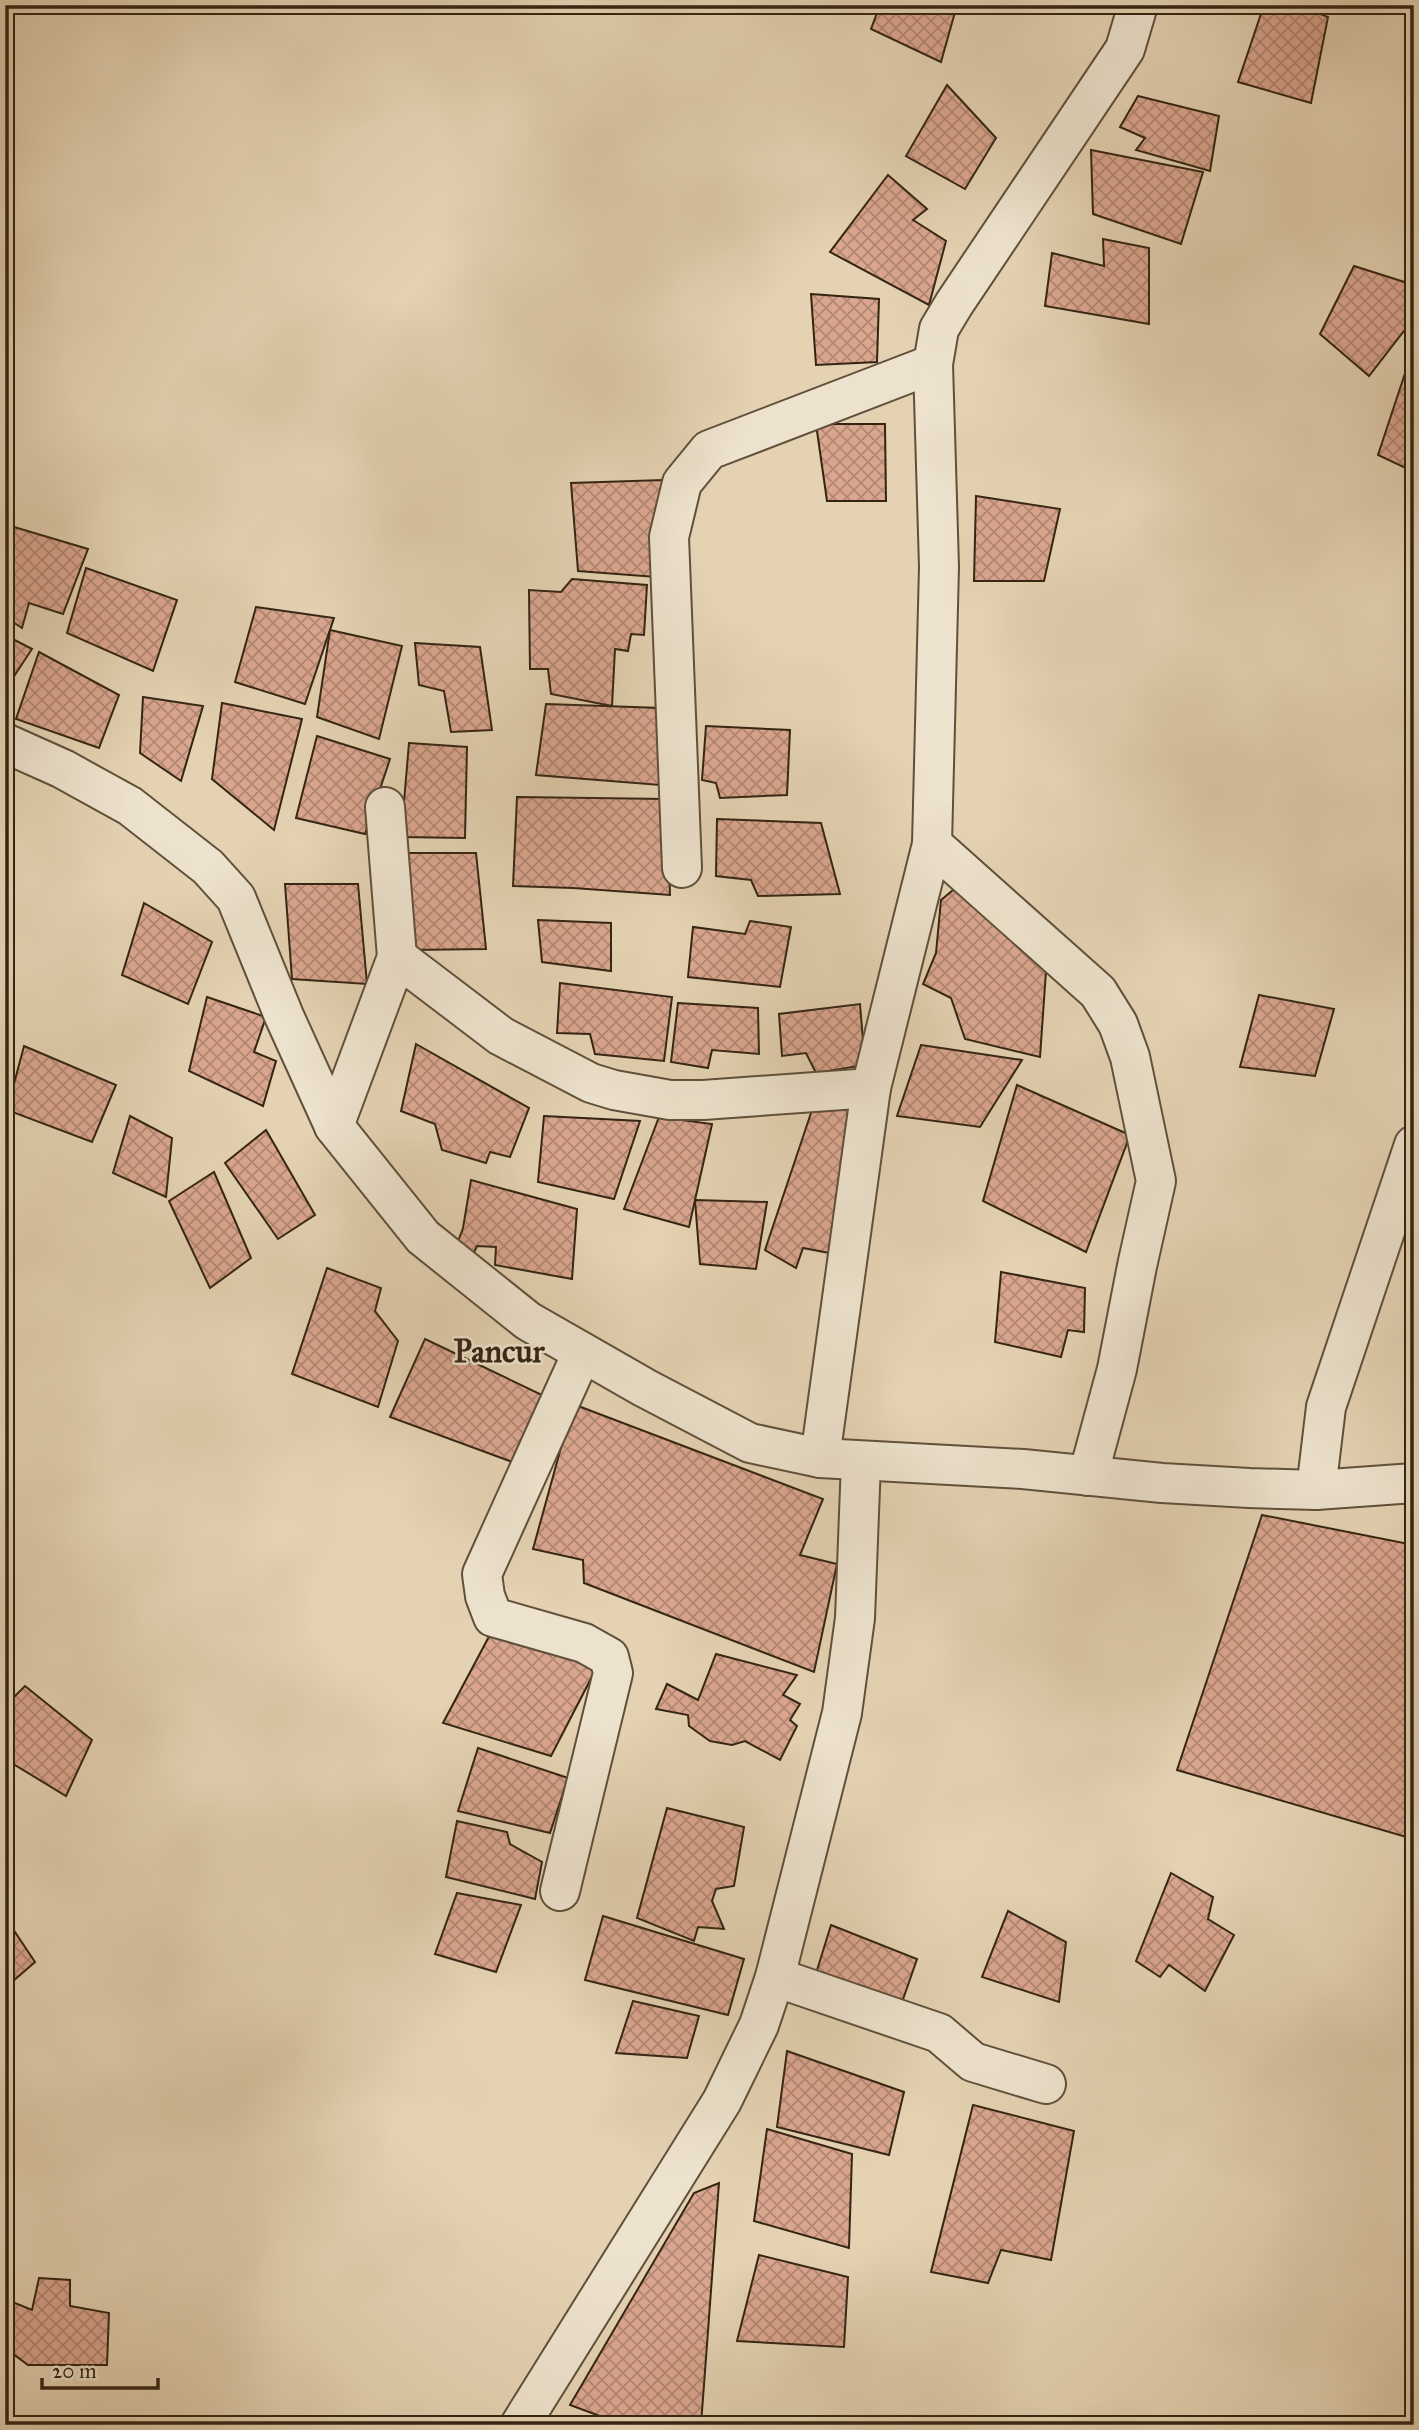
<svg xmlns="http://www.w3.org/2000/svg" width="1419" height="2430" font-family="'IM FELL Great Primer',serif">
<style>
.building{fill:url(#building-cross-hatch);stroke:#342513;stroke-width:2}
.lines{fill:none;stroke-linecap:round;stroke-linejoin:round}
.minor-casing{stroke:#60503b;stroke-width:42}
.minor{stroke:#ede2cd;stroke-width:38}
.labels{text-anchor:middle;stroke-width:5;stroke-linejoin:round;paint-order:stroke}
.quarter-label{font-size:32px;font-weight:bold;fill:#342513;stroke:#ede2cd}
</style>
<defs>
<pattern id="building-cross-hatch" width="8" height="8" patternUnits="userSpaceOnUse" patternTransform="scale(1.75)"><rect width="8" height="8" fill="#dba68f"/><path d="M0 0l8 8M0 8l8-8" fill="none" stroke="#b28774"/></pattern>
</defs>
<rect width="100%" height="100%" fill="#e4d2b2"/>
<filter id="stains"><feTurbulence type="fractalNoise" baseFrequency=".00286" numOctaves="4"/><feColorMatrix values="0 0 0 0 .2 0 0 0 0 .09 0 0 0 0 .02 0 0 0 .5 -.17"/></filter>
<radialGradient id="worn" r=".72"><stop offset=".6" stop-color="#630" stop-opacity="0"/><stop offset="1" stop-color="#630" stop-opacity=".3"/></radialGradient>
<!-- building -->
<g class="building">
<path d="M 880,5 L 957,5 L 941,62 L 871,29 Z"/>
<path d="M 1264,5 L 1298,5 L 1328,17 L 1311,103 L 1238,82 Z"/>
<path d="M 947,85 L 996,138 L 965,189 L 906,156 Z"/>
<path d="M 1138,96 L 1219,116 L 1210,171 L 1136,150 L 1145,138 L 1120,127 Z"/>
<path d="M 1091,150 L 1203,172 L 1181,244 L 1093,214 Z"/>
<path d="M 888,175 L 927,209 L 913,220 L 946,241 L 929,305 L 830,252 Z"/>
<path d="M 1103,239 L 1149,248 L 1149,324 L 1045,306 L 1052,253 L 1104,266 Z"/>
<path d="M 1354,266 L 1414,285 L 1414,318 L 1369,376 L 1320,334 Z"/>
<path d="M 811,294 L 879,299 L 877,362 L 816,365 Z"/>
<path d="M 1414,346 L 1414,472 L 1378,455 Z"/>
<path d="M 816,424 L 885,424 L 886,501 L 827,501 Z"/>
<path d="M 663,480 L 656,577 L 578,571 L 571,483 Z"/>
<path d="M 976,496 L 1060,509 L 1044,581 L 974,581 Z"/>
<path d="M 14,527 L 88,549 L 63,614 L 29,603 L 22,628 L 5,617 L 5,547 Z"/>
<path d="M 86,568 L 177,600 L 153,671 L 67,633 Z"/>
<path d="M 572,579 L 647,585 L 644,635 L 631,634 L 628,651 L 615,649 L 612,706 L 551,694 L 548,669 L 530,669 L 529,590 L 561,592 Z"/>
<path d="M 256,607 L 334,618 L 305,704 L 235,682 Z"/>
<path d="M 330,630 L 402,646 L 379,739 L 317,717 Z"/>
<path d="M 5,635 L 32,649 L 5,690 Z"/>
<path d="M 415,643 L 480,647 L 492,730 L 451,732 L 444,691 L 419,685 Z"/>
<path d="M 39,652 L 119,695 L 99,748 L 16,719 Z"/>
<path d="M 143,697 L 203,706 L 181,781 L 140,753 Z"/>
<path d="M 222,703 L 302,719 L 274,830 L 212,779 Z"/>
<path d="M 546,704 L 661,708 L 660,785 L 536,775 Z"/>
<path d="M 706,726 L 790,730 L 787,795 L 720,798 L 716,783 L 702,780 Z"/>
<path d="M 317,736 L 390,759 L 365,834 L 296,818 Z"/>
<path d="M 409,743 L 467,747 L 465,838 L 401,837 Z"/>
<path d="M 517,797 L 667,799 L 670,895 L 573,888 L 513,886 Z"/>
<path d="M 717,819 L 821,823 L 840,894 L 758,896 L 751,880 L 716,876 Z"/>
<path d="M 402,853 L 476,853 L 486,949 L 409,950 Z"/>
<path d="M 964,881 L 1047,957 L 1040,1057 L 965,1039 L 951,998 L 923,984 L 936,953 L 941,900 Z"/>
<path d="M 285,884 L 358,884 L 367,984 L 292,979 Z"/>
<path d="M 144,903 L 212,942 L 188,1004 L 122,975 Z"/>
<path d="M 538,920 L 611,923 L 611,971 L 542,962 Z"/>
<path d="M 750,921 L 791,927 L 780,987 L 688,977 L 693,927 L 745,934 Z"/>
<path d="M 560,983 L 672,997 L 664,1061 L 595,1054 L 590,1034 L 557,1033 Z"/>
<path d="M 1259,995 L 1334,1009 L 1315,1076 L 1240,1067 Z"/>
<path d="M 207,997 L 266,1017 L 254,1052 L 276,1061 L 263,1106 L 189,1071 Z"/>
<path d="M 678,1003 L 758,1008 L 759,1054 L 712,1050 L 708,1068 L 671,1062 Z"/>
<path d="M 860,1004 L 865,1065 L 816,1073 L 806,1053 L 782,1056 L 779,1014 Z"/>
<path d="M 416,1044 L 529,1108 L 510,1157 L 490,1152 L 486,1163 L 442,1150 L 435,1124 L 401,1111 Z"/>
<path d="M 921,1045 L 1022,1060 L 980,1127 L 897,1116 Z"/>
<path d="M 24,1046 L 116,1085 L 92,1142 L 7,1110 Z"/>
<path d="M 1017,1085 L 1130,1135 L 1086,1252 L 983,1201 Z"/>
<path d="M 815,1101 L 860,1107 L 840,1255 L 803,1248 L 796,1268 L 765,1250 Z"/>
<path d="M 130,1116 L 172,1138 L 166,1197 L 113,1173 Z"/>
<path d="M 544,1116 L 640,1121 L 614,1199 L 538,1182 Z"/>
<path d="M 659,1117 L 712,1124 L 689,1227 L 624,1209 Z"/>
<path d="M 266,1130 L 315,1215 L 278,1239 L 225,1163 Z"/>
<path d="M 214,1172 L 251,1258 L 210,1288 L 169,1201 Z"/>
<path d="M 471,1180 L 577,1209 L 572,1279 L 495,1265 L 496,1247 L 477,1246 L 472,1257 L 456,1247 L 463,1228 Z"/>
<path d="M 695,1200 L 767,1202 L 756,1269 L 700,1264 Z"/>
<path d="M 1414,1252 L 1414,1275 L 1406,1273 Z"/>
<path d="M 327,1268 L 381,1288 L 375,1311 L 398,1341 L 378,1407 L 292,1374 Z"/>
<path d="M 1001,1272 L 1085,1288 L 1084,1332 L 1068,1330 L 1061,1357 L 995,1342 Z"/>
<path d="M 425,1339 L 544,1396 L 515,1463 L 390,1417 Z"/>
<path d="M 573,1404 L 823,1499 L 800,1555 L 837,1564 L 814,1672 L 584,1583 L 583,1560 L 533,1549 Z"/>
<path d="M 1262,1515 L 1414,1545 L 1413,1839 L 1177,1770 Z"/>
<path d="M 493,1629 L 598,1665 L 551,1756 L 443,1723 Z"/>
<path d="M 716,1654 L 797,1675 L 783,1695 L 800,1704 L 790,1720 L 797,1726 L 780,1760 L 745,1741 L 732,1745 L 710,1741 L 689,1726 L 688,1715 L 656,1709 L 667,1684 L 698,1700 Z"/>
<path d="M 25,1686 L 92,1740 L 66,1796 L 5,1759 L 5,1706 Z"/>
<path d="M 478,1748 L 568,1778 L 550,1833 L 458,1811 Z"/>
<path d="M 667,1808 L 744,1827 L 734,1886 L 716,1889 L 712,1901 L 724,1929 L 698,1927 L 694,1941 L 637,1918 Z"/>
<path d="M 457,1821 L 507,1832 L 510,1844 L 542,1862 L 535,1899 L 446,1877 Z"/>
<path d="M 1171,1873 L 1213,1897 L 1208,1919 L 1234,1935 L 1205,1991 L 1169,1965 L 1160,1977 L 1136,1961 Z"/>
<path d="M 457,1893 L 521,1905 L 496,1972 L 435,1954 Z"/>
<path d="M 1008,1911 L 1066,1942 L 1059,2002 L 982,1977 Z"/>
<path d="M 603,1916 L 744,1959 L 728,2015 L 585,1980 Z"/>
<path d="M 5,1917 L 35,1962 L 5,1988 Z"/>
<path d="M 831,1925 L 917,1959 L 899,2011 L 814,1980 Z"/>
<path d="M 633,2001 L 699,2016 L 687,2058 L 616,2053 Z"/>
<path d="M 787,2051 L 904,2092 L 889,2155 L 777,2127 Z"/>
<path d="M 973,2105 L 1074,2131 L 1051,2260 L 1001,2250 L 988,2283 L 931,2272 Z"/>
<path d="M 767,2129 L 852,2154 L 849,2248 L 754,2221 Z"/>
<path d="M 719,2183 L 701,2425 L 624,2425 L 570,2405 L 694,2193 Z"/>
<path d="M 759,2255 L 848,2277 L 844,2347 L 737,2341 Z"/>
<path d="M 39,2278 L 70,2280 L 70,2306 L 109,2313 L 107,2365 L 28,2365 L 5,2348 L 5,2299 L 32,2310 Z"/>
</g>
<g class="lines">
<defs>
<g id="minor">
<path d="M 5,743 L 63,769 L 130,806 L 208,867 L 236,898 L 284,1016 L 334,1126 L 423,1237 L 528,1321 L 645,1388 L 750,1443 L 820,1458 L 1023,1469 L 1162,1483 L 1249,1488 L 1316,1490 L 1414,1483"/>
<path d="M 932,844 L 1098,992 L 1118,1024 L 1130,1057 L 1156,1181 L 1137,1266 L 1117,1369 L 1088,1476"/>
<path d="M 682,868 L 669,537 L 682,483 L 709,450 L 933,364"/>
<path d="M 397,957 L 501,1036 L 591,1083 L 614,1090 L 670,1100 L 703,1100 L 871,1088"/>
<path d="M 334,1126 L 397,957 L 385,807"/>
<path d="M 820,1458 L 871,1088 L 932,844 L 939,567 L 933,364 L 939,329 L 954,304 L 1125,49 L 1138,5"/>
<path d="M 1316,1490 L 1326,1407 L 1414,1145"/>
<path d="M 560,1891 L 613,1673 L 609,1657 L 584,1643 L 493,1617 L 485,1596 L 482,1574 L 582,1353"/>
<path d="M 775,1977 L 939,2033 L 973,2062 L 1046,2084"/>
<path d="M 520,2425 L 722,2101 L 759,2025 L 775,1977 L 842,1713 L 855,1618 L 861,1462"/>
</g>
</defs>
<!-- minor casing -->
<use href="#minor" class="minor-casing"/>
<!-- minor -->
<use href="#minor" class="minor"/>
</g>
<g class="labels">
<!-- quarter labels -->
<g class="quarter-label">
<text x="499" y="1362">Pancur</text>
</g>
</g>
<!-- margin -->
<rect width="1419" height="2430" fill="none" stroke="#e4d2b2" stroke-width="28"/>
<rect x="7" y="7" width="1405" height="2416" fill="none" stroke="#342513" stroke-width="3.5"/>
<rect x="14" y="14" width="1391" height="2402" fill="none" stroke="#342513" stroke-width="2"/>
<!-- scale -->
<path d="M42 2378v10h116v-10" fill="none" stroke="#342513" stroke-width="3.5"/>
<text x="52" y="2378" font-size="21" fill="#342513" stroke="#ede2cd" stroke-width="5" paint-order="stroke">20 m</text>
<rect width="100%" height="100%" filter="url(#stains)"/>
<rect width="100%" height="100%" fill="url(#worn)"/>
</svg>
